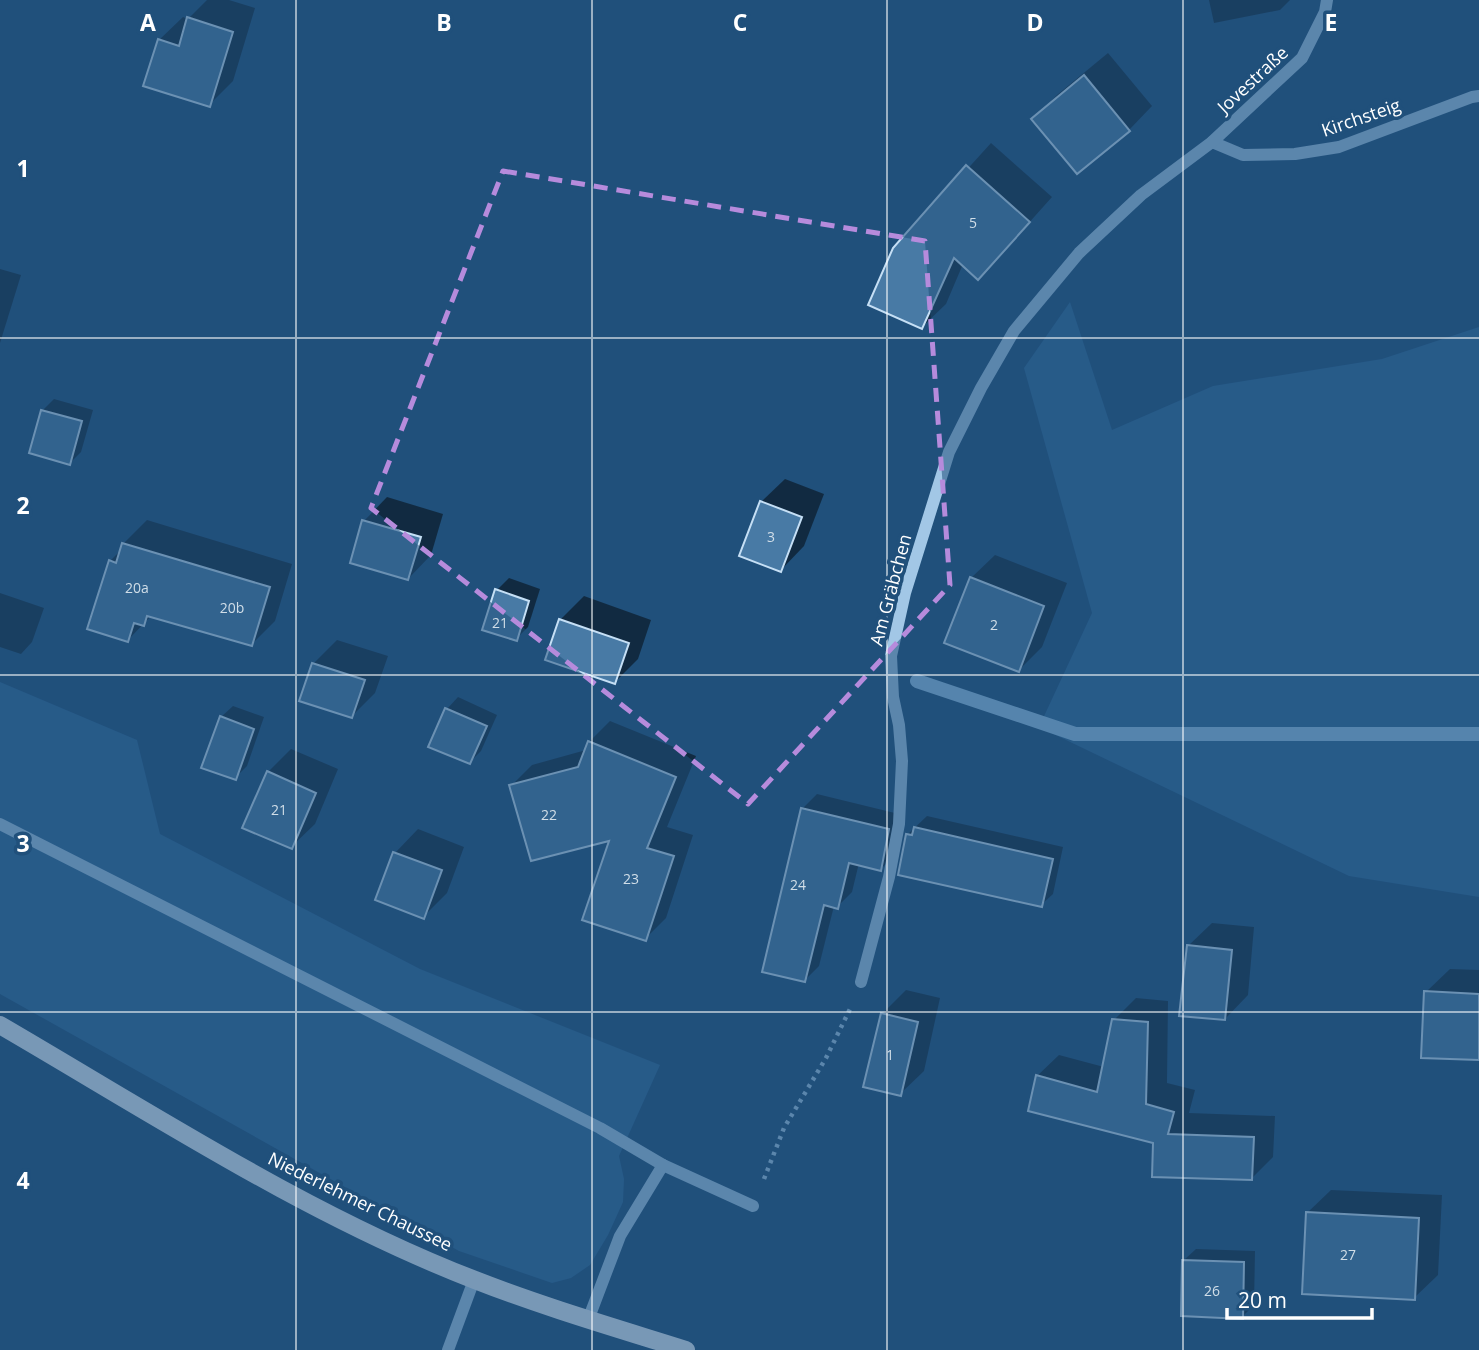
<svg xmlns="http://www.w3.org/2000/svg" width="1479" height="1350" font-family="'Open Sans',sans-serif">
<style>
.green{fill:#2f6898}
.shadow{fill:#0007}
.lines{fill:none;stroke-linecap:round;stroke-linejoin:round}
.stream{stroke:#95c3e8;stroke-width:14}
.building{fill:#487aa5;stroke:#c5dff5;stroke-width:2}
.path{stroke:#a2c7e6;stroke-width:4.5;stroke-dasharray:3.5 5;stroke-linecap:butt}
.minor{stroke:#a2c7e6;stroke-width:12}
.major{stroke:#e3effd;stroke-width:18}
.marked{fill:none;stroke:#b68bdc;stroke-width:5;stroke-dasharray:14 9;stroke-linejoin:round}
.grid{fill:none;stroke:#fff;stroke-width:2;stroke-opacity:0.55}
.labels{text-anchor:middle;stroke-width:7;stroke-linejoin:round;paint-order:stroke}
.number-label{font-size:14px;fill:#d1dee8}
.street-label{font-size:18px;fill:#fff;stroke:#20507b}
.grid-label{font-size:23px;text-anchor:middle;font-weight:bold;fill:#fff;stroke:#20507b;stroke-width:7;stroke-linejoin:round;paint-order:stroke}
</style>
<rect width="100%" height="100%" fill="#20507b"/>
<!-- green -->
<g class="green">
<path d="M 1070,302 L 1112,430 L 1213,386 L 1382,359 L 1479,327 L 1479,897 L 1349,876 L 1039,727 L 1092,613 L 1024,368 Z"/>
<path d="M 0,682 L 137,740 L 160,834 L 420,969 L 660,1065 L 619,1156 L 624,1179 L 623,1202 L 608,1235 L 590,1265 L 571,1278 L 552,1283 L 459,1251 L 0,994 Z"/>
</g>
<!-- shadow -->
<g class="shadow">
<path d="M 207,0 L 229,0 L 255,8 L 233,81 L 209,105 L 159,40 L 183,17 L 188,19 Z"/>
<path d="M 1209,0 L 1290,0 L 1280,10 L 1214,23 Z"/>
<path d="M 1108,53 L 1152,106 L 1129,130 L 1034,119 L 1057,95 Z"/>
<path d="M 991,143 L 1052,197 L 1001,254 L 963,264 L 946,304 L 922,327 L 895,249 Z"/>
<path d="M 0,269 L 21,275 L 0,343 Z"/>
<path d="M 54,399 L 93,410 L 81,452 L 70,463 L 43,410 Z"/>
<path d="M 785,479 L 824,494 L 804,546 L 781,570 L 761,502 Z"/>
<path d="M 387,497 L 443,514 L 431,555 L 408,579 L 364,521 Z"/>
<path d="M 147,520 L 292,564 L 275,621 L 252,644 L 152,615 L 128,640 L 110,561 L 121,550 L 123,544 Z"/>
<path d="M 995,555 L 1067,583 L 1042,647 L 1019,670 L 971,578 Z"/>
<path d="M 509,578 L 540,589 L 528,627 L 516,639 L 484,629 L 497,590 Z"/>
<path d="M 0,593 L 44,608 L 32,642 L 21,654 L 0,647 Z"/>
<path d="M 584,596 L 651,620 L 638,659 L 615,682 L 560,620 Z"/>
<path d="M 337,640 L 388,656 L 375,693 L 352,716 L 313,664 Z"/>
<path d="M 458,697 L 497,715 L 481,751 L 470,762 L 431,746 L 447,709 Z"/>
<path d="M 233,706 L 264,717 L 247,766 L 235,778 L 221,717 Z"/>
<path d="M 610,721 L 696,756 L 667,827 L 693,835 L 666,918 L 645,939 L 611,839 L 511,786 L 532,765 L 586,750 L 589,742 Z"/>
<path d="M 291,749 L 338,769 L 315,824 L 291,847 L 268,772 Z"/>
<path d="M 817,794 L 903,815 L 895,854 L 881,869 L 859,863 L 852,892 L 837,907 L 834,906 L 819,966 L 805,980 L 802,809 Z"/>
<path d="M 927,816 L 1063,847 L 1053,894 L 1041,905 L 908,834 Z"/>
<path d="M 418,829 L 464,847 L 447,893 L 423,917 L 395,853 Z"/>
<path d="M 1212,923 L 1254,927 L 1248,995 L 1225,1019 L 1188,946 Z"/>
<path d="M 1450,969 L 1479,970 L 1479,1059 L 1426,992 Z"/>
<path d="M 906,990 L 940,998 L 924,1071 L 900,1094 L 882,1014 Z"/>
<path d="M 1136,998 L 1168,1001 L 1167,1083 L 1195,1090 L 1189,1113 L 1275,1116 L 1273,1157 L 1251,1179 L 1155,1142 L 1037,1076 L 1059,1055 L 1104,1067 L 1114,1020 Z"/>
<path d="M 1331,1190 L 1442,1195 L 1438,1275 L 1414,1298 L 1307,1213 Z"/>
<path d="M 1196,1249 L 1255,1251 L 1254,1305 L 1242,1317 L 1184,1260 Z"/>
</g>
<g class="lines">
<!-- stream -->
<path class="stream" d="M 917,681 L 1075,734 L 1479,734"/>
</g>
<!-- building -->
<g class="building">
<path d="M 187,17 L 233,32 L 210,107 L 143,86 L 158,39 L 179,46 Z"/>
<path d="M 1084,75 L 1130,131 L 1077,174 L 1031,119 Z"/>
<path d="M 966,165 L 1030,222 L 978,280 L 954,258 L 922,329 L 868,305 L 893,248 Z"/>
<path d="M 41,410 L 82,421 L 70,465 L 29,453 Z"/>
<path d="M 760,501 L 802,517 L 781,572 L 739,556 Z"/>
<path d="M 362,520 L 421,537 L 408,580 L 350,563 Z"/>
<path d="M 122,543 L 270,587 L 252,646 L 147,616 L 144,626 L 134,623 L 128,642 L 87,629 L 109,560 L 116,563 Z"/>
<path d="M 970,577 L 1044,606 L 1019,672 L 944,643 Z"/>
<path d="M 495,589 L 529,601 L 517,641 L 482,630 Z"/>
<path d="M 559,619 L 629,643 L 615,684 L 545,660 Z"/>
<path d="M 312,663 L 365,680 L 352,718 L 299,701 Z"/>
<path d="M 445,708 L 487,726 L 470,764 L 428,747 Z"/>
<path d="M 220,716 L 254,729 L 236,780 L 201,768 Z"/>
<path d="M 588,741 L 676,777 L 647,848 L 674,856 L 646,941 L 582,920 L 609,841 L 531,861 L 509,785 L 578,767 Z"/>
<path d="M 267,771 L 316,793 L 292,849 L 242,828 Z"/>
<path d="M 801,808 L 889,829 L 881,871 L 849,863 L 838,909 L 824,905 L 805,982 L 762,972 Z"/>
<path d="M 914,827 L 1053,859 L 1042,907 L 898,875 L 906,834 L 912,835 Z"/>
<path d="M 393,852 L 442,870 L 424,919 L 375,900 Z"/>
<path d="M 1187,945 L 1232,950 L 1225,1020 L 1179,1016 Z"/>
<path d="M 1424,991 L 1479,994 L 1479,1060 L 1421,1058 Z"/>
<path d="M 881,1013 L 918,1022 L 901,1096 L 863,1087 Z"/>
<path d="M 1112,1019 L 1148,1022 L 1146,1104 L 1174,1112 L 1168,1134 L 1254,1137 L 1252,1180 L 1152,1177 L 1153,1143 L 1028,1111 L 1036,1075 L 1097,1092 Z"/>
<path d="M 1306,1212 L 1419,1218 L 1415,1300 L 1302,1294 Z"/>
<path d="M 1182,1260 L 1244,1262 L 1243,1319 L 1181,1316 Z"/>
</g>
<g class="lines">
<!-- path -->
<path class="path" d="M 764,1179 L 784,1128 L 826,1058 L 850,1009"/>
<!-- minor -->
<g class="minor">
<path d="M 1212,142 L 1243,155 L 1295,154 L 1339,147 L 1472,97 L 1479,96"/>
<path d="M 0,824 L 600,1128 L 663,1165 L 753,1206"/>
<path d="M 861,982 L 889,877 L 899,824 L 902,761 L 899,725 L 893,697 L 891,656 L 905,593 L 949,452 L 981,388 L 1014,331 L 1079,253 L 1141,195 L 1212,142 L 1302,58 L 1325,12 L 1327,0"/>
<path d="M 588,1320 L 620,1236 L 663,1165"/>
<path d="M 448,1350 L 474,1280"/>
</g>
<!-- major -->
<path class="major" d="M 0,1025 C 153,1114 309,1216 475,1280 C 544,1307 616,1328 686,1350"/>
</g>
<!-- marked area -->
<path d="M0 0H1479V1350H0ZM 503,171 L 925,241 L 950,585 L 748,804 L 371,508 Z" fill="#20507b" fill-opacity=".55" fill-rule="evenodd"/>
<path class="marked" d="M 503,171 L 925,241 L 950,585 L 748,804 L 371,508 Z"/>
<!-- grid -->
<path class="grid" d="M 296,0 L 296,1350M 592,0 L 592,1350M 887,0 L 887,1350M 1183,0 L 1183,1350M 0,338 L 1479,338M 0,675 L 1479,675M 0,1012 L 1479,1012"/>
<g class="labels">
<!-- number labels -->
<g class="number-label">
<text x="973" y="228">5</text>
<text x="771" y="542">3</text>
<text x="137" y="593">20a</text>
<text x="232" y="613">20b</text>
<text x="500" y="628">21</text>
<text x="994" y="630">2</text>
<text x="279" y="815">21</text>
<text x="549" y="820">22</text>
<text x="631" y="884">23</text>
<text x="798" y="890">24</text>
<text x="890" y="1060">1</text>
<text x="1348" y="1260">27</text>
<text x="1212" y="1296">26</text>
</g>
<!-- street labels -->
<g class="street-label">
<text transform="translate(1253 80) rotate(-43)" y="6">Jovestraße</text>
<text transform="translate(1361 118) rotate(-19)" y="6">Kirchsteig</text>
<text transform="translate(891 590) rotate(-75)" y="6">Am Gräbchen</text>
<text transform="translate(360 1202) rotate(26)" y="6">Niederlehmer Chaussee</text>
</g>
</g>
<g class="grid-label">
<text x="148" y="31">A</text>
<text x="444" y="31">B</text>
<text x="740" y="31">C</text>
<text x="1035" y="31">D</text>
<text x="1331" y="31">E</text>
<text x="23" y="177">1</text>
<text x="23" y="514">2</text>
<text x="23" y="852">3</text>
<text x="23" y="1189">4</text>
</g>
<!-- scale -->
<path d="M1227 1308v10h145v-10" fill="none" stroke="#ffffff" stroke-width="3.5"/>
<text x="1238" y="1308" font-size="21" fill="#ffffff" stroke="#20507b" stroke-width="5" paint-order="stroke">20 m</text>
</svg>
